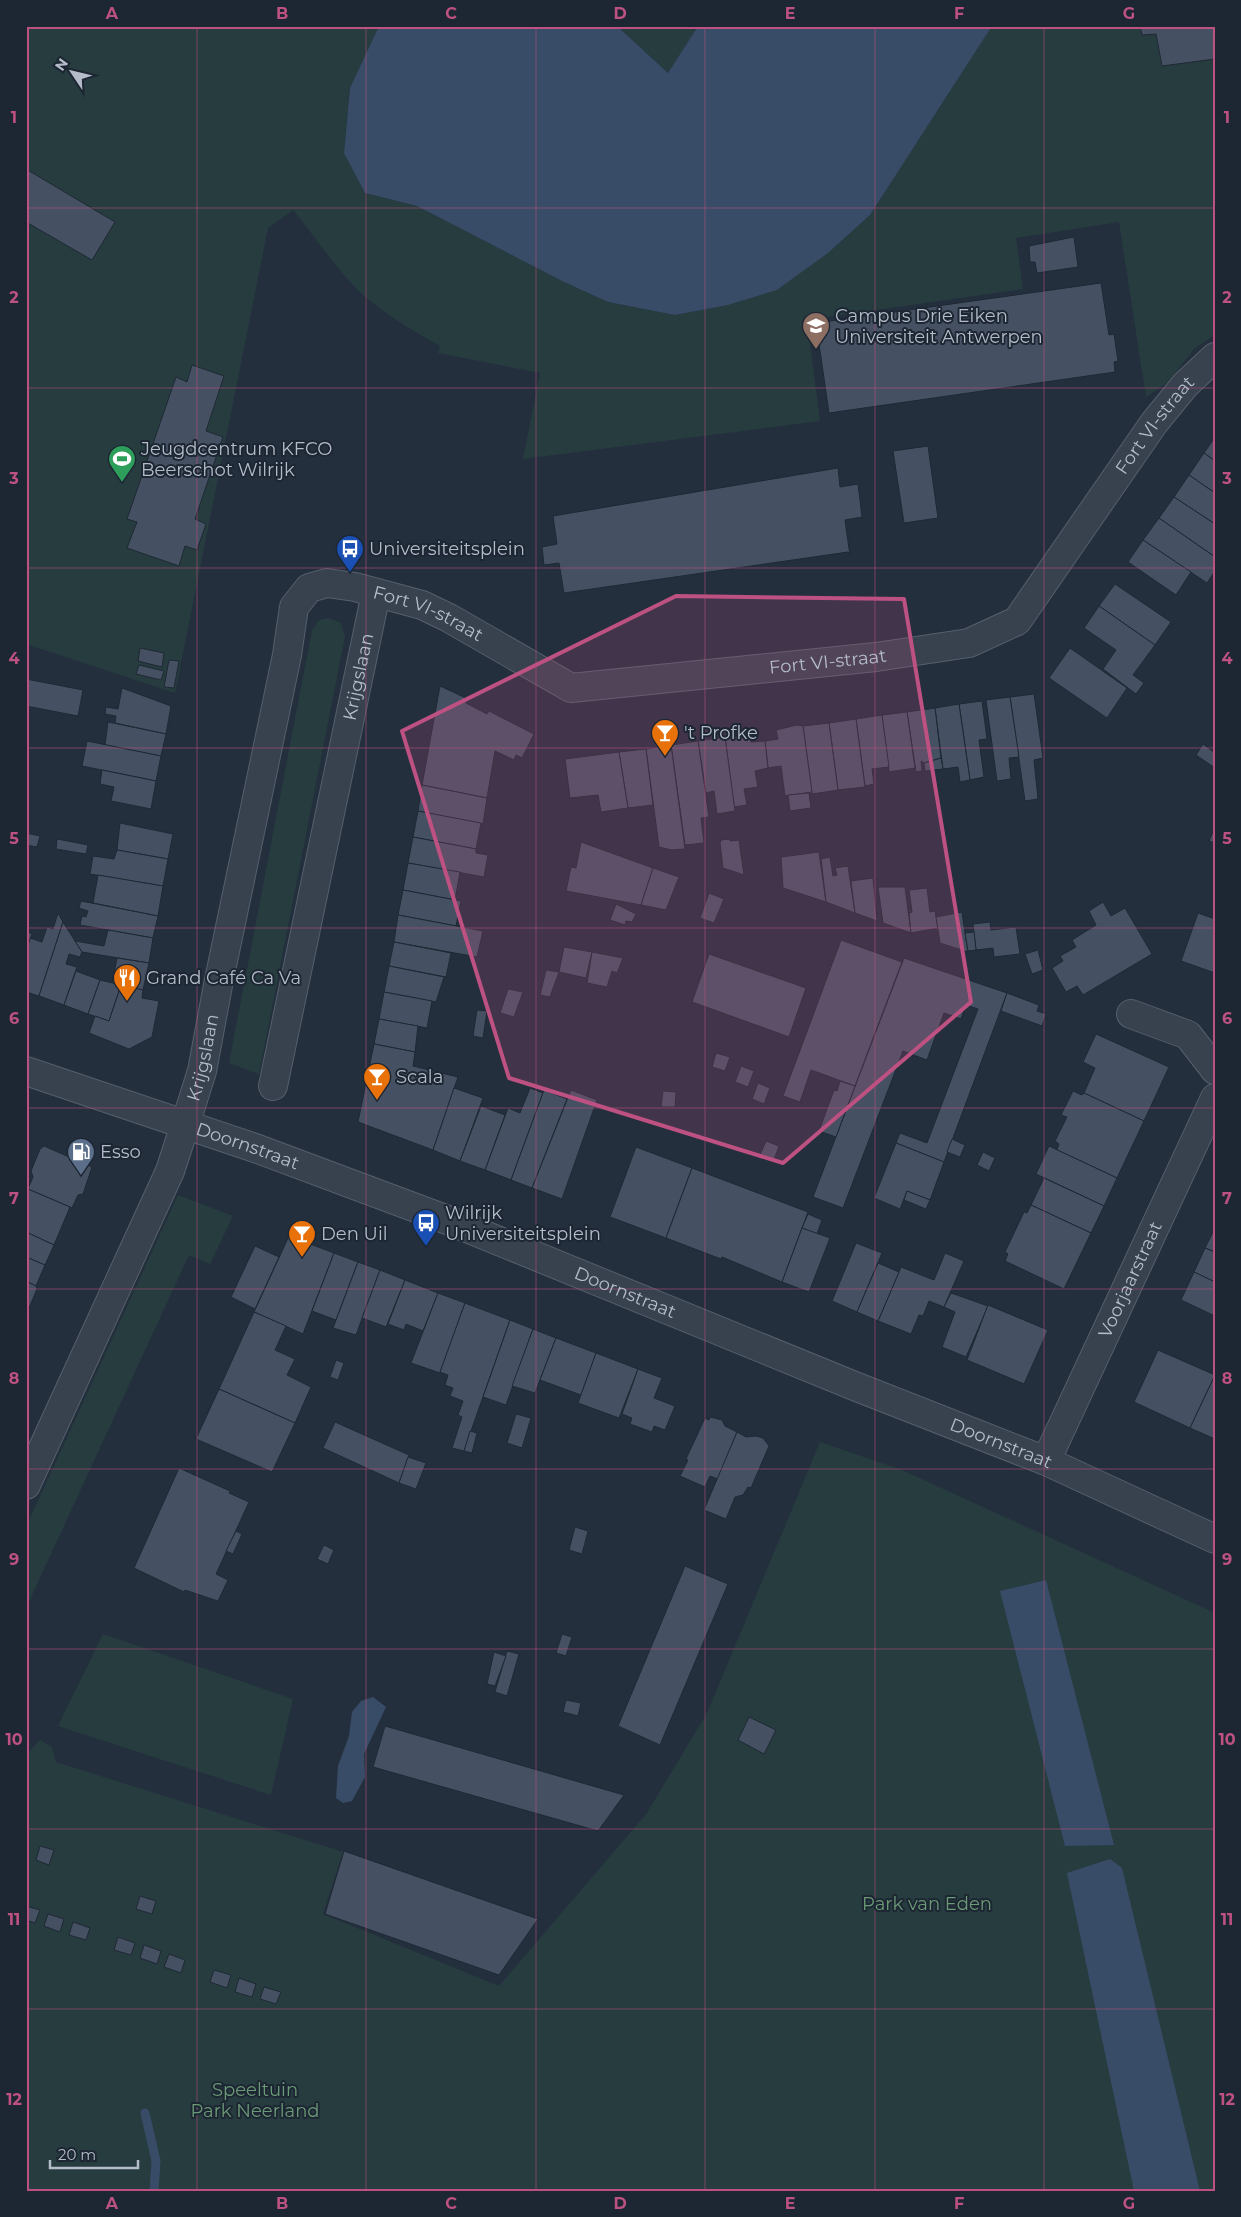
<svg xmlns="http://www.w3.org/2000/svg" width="1241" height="2217" font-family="Montserrat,sans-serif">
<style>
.green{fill:#263c3f}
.water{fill:#394c67}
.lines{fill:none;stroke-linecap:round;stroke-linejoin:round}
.stream{stroke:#394c67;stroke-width:9}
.building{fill:#455162;stroke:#1f2835}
.minor-casing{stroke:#565f6c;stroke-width:30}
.tertiary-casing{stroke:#565f6c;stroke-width:30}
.minor{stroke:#38414e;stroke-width:28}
.tertiary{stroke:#38414e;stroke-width:28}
.marked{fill:#bd5182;fill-opacity:0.2;stroke:#bd5182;stroke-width:4;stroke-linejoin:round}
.grid{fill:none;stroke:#bd5182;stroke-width:1;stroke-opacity:0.55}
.labels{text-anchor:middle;stroke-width:4;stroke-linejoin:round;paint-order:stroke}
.poi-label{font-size:18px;fill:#b4bcc9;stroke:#1d2633;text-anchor:start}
.street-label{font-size:18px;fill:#b4bcc9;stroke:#1d2633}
.park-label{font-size:18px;fill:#6b9a76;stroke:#1d2633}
.neatline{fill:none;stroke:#bd5182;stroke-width:2}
.grid-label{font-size:16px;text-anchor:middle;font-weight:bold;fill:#bd5182}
</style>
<rect width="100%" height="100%" fill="#242f3e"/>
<!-- green -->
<g class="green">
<path d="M 26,26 L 379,26 L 350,88 L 344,152 L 365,193 L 417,206 L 562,281 L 608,302 L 675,315 L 728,305 L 777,290 L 828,253 L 870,215 L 992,26 L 1215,26 L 1215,335 L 1195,348 L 1167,383 L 1146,397 L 1119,222 L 1016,238 L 1023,289 L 807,320 L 820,421 L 523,459 L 540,373 L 438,353 L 440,346 C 415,332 391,318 369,300 C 339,275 318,240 293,210 L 268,228 L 175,693 L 26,644 Z"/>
<path d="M 617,26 L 698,26 L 668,73 Z"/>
<path d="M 329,618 L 341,623 L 345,636 L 259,1074 L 229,1063 L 312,630 L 319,620 Z"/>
<path d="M 178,1195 L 233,1216 L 210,1264 L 189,1255 L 26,1608 L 26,1527 Z"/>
<path d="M 820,1442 L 902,1470 L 1215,1613 L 1215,2191 L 26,2191 L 26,1755 L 40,1740 L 52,1747 L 56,1762 L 343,1852 L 323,1914 L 499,1986 L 647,1813 L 707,1713 Z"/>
<path d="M 103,1634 L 293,1699 L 271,1795 L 58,1726 Z"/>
</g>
<!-- water -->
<g class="water">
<path d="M 379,26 L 617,26 L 668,73 L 698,26 L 992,26 L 870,215 L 828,253 L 777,290 L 728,305 L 675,315 L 608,302 L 562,281 L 417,206 L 365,193 L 344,153 L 350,88 Z"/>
<path d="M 1046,1580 L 1114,1845 L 1065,1846 L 1000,1591 Z"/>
<path d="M 373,1697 L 386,1707 L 364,1754 L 365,1777 L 352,1801 L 343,1803 L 336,1798 L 338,1766 L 349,1736 L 352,1712 L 361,1701 Z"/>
<path d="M 1110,1859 L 1122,1868 L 1200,2191 L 1134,2191 L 1067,1873 Z"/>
</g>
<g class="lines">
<!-- stream -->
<path class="stream" d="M 145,2113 L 156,2161 L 154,2191"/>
</g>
<!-- building -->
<g class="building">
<path d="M 1140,26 L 1215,26 L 1215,59 L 1162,66 L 1156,34 L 1142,35 Z"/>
<path d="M 26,169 L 115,222 L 92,260 L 26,222 Z"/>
<path d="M 1074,237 L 1078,267 L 1037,273 L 1035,262 L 1030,262 L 1029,246 Z"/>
<path d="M 1101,283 L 1109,335 L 1114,334 L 1118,361 L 1114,362 L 1115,372 L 829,413 L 816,323 Z"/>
<path d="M 192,365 L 224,376 L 206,431 L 223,437 L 195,519 L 206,524 L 197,550 L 185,546 L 179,566 L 127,548 L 137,522 L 127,519 L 176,377 L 187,382 Z"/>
<path d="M 1215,437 L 1215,461 L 1204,453 Z"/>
<path d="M 928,446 L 938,518 L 904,523 L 893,451 Z"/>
<path d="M 1204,453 L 1215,461 L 1215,493 L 1189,475 Z"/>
<path d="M 838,468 L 840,487 L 858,484 L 860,500 L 862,517 L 845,520 L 850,556 L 848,552 L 564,593 L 559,563 L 544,565 L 542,547 L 557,544 L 553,516 Z"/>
<path d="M 1189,475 L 1215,493 L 1215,524 L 1174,497 Z"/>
<path d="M 1174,497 L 1215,524 L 1215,557 L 1159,518 Z"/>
<path d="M 1159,518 L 1215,557 L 1215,571 L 1207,583 L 1143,540 Z"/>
<path d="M 1143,540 L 1191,572 L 1176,595 L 1128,562 Z"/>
<path d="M 1115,584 L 1171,622 L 1155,645 L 1099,606 Z"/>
<path d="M 1099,606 L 1155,645 L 1133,675 L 1144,683 L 1136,694 L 1103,669 L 1116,650 L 1084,628 Z"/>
<path d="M 140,648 L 164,653 L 162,667 L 138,661 Z"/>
<path d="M 1070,648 L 1127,688 L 1107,718 L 1049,678 Z"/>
<path d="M 169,660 L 179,661 L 174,688 L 164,687 Z"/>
<path d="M 139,665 L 164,671 L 161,680 L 136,674 Z"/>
<path d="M 26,679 L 83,690 L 78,716 L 26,706 Z"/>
<path d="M 440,686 L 468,699 L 466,703 L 487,714 L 489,711 L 534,734 L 522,758 L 516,755 L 514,760 L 495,751 L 487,798 L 422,785 Z"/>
<path d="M 122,688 L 171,706 L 166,734 L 115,723 L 116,716 L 105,714 L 106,707 L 118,709 Z"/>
<path d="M 1034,694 L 1043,758 L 1034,760 L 1038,799 L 1025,801 L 1010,697 Z"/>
<path d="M 1010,697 L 1019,757 L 1009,758 L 1011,779 L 997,781 L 986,700 Z"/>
<path d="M 982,701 L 987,739 L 979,740 L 984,777 L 970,780 L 959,704 Z"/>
<path d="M 959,704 L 970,780 L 960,782 L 958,767 L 943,769 L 935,708 Z"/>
<path d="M 935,708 L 941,758 L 924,763 L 921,761 L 922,771 L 916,772 L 907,712 Z"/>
<path d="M 907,712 L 915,768 L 889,772 L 882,715 Z"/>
<path d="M 882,715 L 889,767 L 872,769 L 874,784 L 865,786 L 856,719 Z"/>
<path d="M 856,719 L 865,787 L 838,790 L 829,723 Z"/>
<path d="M 108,722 L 166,734 L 161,756 L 105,745 Z"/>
<path d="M 829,723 L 838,790 L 812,794 L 803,726 Z"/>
<path d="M 797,725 L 803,726 L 812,792 L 785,796 L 781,766 L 768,768 L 765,741 L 778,739 L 776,730 Z"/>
<path d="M 750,734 L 751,742 L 765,741 L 768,768 L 755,771 L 758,787 L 744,789 L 747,805 L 734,807 L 725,737 Z"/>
<path d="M 725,737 L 735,811 L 717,814 L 714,791 L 706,793 L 698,741 Z"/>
<path d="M 87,741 L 161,756 L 156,781 L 82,766 Z"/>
<path d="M 698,741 L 709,817 L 701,818 L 704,843 L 685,845 L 671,745 Z"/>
<path d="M 1203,744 L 1215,753 L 1215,768 L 1196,755 Z"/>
<path d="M 671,745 L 685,849 L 672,850 L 659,847 L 646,749 Z"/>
<path d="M 646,749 L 653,805 L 628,808 L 619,752 Z"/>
<path d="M 619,752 L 628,808 L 601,812 L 598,795 L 570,798 L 565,759 Z"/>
<path d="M 941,758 L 943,769 L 925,771 L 924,763 Z"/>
<path d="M 102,770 L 156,781 L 151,809 L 111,801 L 114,787 L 100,784 Z"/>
<path d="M 422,785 L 487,798 L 483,824 L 418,811 Z"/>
<path d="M 809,793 L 811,808 L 790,811 L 788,795 Z"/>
<path d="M 418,811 L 481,823 L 476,849 L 413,837 Z"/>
<path d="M 120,823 L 173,834 L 168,859 L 117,850 Z"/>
<path d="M 1215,827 L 1215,843 L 1209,841 Z"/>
<path d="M 26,833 L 40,836 L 37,847 L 26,845 Z"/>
<path d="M 413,837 L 476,849 L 476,853 L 488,855 L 484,877 L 408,863 Z"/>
<path d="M 57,839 L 88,845 L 86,854 L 56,849 Z"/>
<path d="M 730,839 L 730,841 L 739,840 L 744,875 L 723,868 L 720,843 L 721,840 Z"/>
<path d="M 581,842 L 653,868 L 641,905 L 566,891 L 571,867 L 576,868 Z"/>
<path d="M 117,850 L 168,859 L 163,886 L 90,874 L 93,856 L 114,859 Z"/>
<path d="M 819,852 L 826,902 L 783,888 L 781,857 Z"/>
<path d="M 830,857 L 833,876 L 837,875 L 835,868 L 848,866 L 855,913 L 826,902 L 821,859 Z"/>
<path d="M 408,863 L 460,872 L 455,900 L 403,890 Z"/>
<path d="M 653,868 L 679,877 L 666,910 L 641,905 Z"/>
<path d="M 98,875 L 163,886 L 158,916 L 93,903 Z"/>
<path d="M 873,878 L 877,921 L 855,913 L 851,881 Z"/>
<path d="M 878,887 L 905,887 L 911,933 L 883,923 Z"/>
<path d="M 927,888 L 930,912 L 935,911 L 938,928 L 911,933 L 909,913 L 912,912 L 909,890 Z"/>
<path d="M 403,890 L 461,901 L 456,926 L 398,915 Z"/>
<path d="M 709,893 L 724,899 L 714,923 L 700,918 Z"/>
<path d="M 81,901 L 158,916 L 153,938 L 80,925 L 82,916 L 86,917 L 88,911 L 79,908 Z"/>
<path d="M 1103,902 L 1111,916 L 1125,908 L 1152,954 L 1083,995 L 1077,986 L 1066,992 L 1052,968 L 1063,961 L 1060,956 L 1076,947 L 1072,940 L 1096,925 L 1089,911 Z"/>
<path d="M 616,904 L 636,914 L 632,922 L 626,921 L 625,925 L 610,920 Z"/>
<path d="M 962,912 L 965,933 L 968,952 L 940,943 L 936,917 Z"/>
<path d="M 58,913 L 63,922 L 39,996 L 26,992 L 26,950 L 30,938 L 42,942 L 47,927 L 53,929 Z"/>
<path d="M 1198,913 L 1215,919 L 1215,973 L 1181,961 Z"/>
<path d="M 398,915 L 483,931 L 477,957 L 394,942 Z"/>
<path d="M 63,922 L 82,952 L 80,957 L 69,954 L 66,964 L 77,967 L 64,1005 L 39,996 Z"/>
<path d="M 990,922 L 991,930 L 1016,927 L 1020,954 L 994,957 L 993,948 L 976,950 L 973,924 Z"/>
<path d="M 108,930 L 153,938 L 149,963 L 82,952 L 75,941 L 104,946 Z"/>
<path d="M 26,931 L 32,934 L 26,950 Z"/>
<path d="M 974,932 L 976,950 L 968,951 L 965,933 Z"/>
<path d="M 841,940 L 902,962 L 855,1086 L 811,1070 L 800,1102 L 783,1096 Z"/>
<path d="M 394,942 L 451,953 L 446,977 L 389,966 Z"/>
<path d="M 564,947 L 592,952 L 586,978 L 559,972 Z"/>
<path d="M 1038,950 L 1043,970 L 1032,974 L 1025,954 Z"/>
<path d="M 592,952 L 623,958 L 617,973 L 612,971 L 607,987 L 587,983 Z"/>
<path d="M 709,954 L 806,988 L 789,1037 L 692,1002 Z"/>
<path d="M 117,958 L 149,963 L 143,990 L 112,983 Z"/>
<path d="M 904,958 L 1007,993 L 944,1162 L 896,1143 L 900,1133 L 927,1143 L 978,1009 L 966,1005 L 961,1019 L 944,1013 L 927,1060 L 903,1051 L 843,1208 L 813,1197 Z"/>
<path d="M 389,966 L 444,977 L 436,1002 L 384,992 Z"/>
<path d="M 546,970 L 559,972 L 550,997 L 540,995 Z"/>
<path d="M 76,971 L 100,980 L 88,1014 L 64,1005 Z"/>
<path d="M 100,980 L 121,985 L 109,1021 L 88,1014 Z"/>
<path d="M 121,985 L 143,990 L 142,998 L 159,1001 L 152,1037 L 129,1049 L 89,1033 L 95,1016 L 109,1021 Z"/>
<path d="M 508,989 L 523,992 L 514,1017 L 500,1013 Z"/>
<path d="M 384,992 L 432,1001 L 427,1028 L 379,1019 Z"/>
<path d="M 1007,993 L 1039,1005 L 1037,1011 L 1046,1014 L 1042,1026 L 1001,1011 Z"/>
<path d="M 477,1010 L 487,1011 L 483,1038 L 473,1036 Z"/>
<path d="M 379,1019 L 418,1026 L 415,1052 L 374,1044 Z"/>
<path d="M 1096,1034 L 1169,1067 L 1144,1121 L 1084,1093 L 1095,1068 L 1083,1062 Z"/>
<path d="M 374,1044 L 415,1052 L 413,1066 L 458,1077 L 433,1150 L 358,1122 Z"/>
<path d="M 716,1053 L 730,1057 L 725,1071 L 712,1067 Z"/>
<path d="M 741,1066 L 754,1071 L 748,1087 L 735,1082 Z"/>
<path d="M 840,1081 L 855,1086 L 836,1137 L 819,1131 L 834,1090 L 837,1091 Z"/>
<path d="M 758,1083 L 770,1088 L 764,1104 L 752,1099 Z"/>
<path d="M 454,1088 L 483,1098 L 460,1161 L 433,1150 Z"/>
<path d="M 530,1088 L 543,1093 L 511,1180 L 485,1170 L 508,1108 L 520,1113 Z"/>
<path d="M 544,1090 L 567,1099 L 532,1188 L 511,1180 Z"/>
<path d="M 571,1090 L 597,1100 L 562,1199 L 532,1188 Z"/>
<path d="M 663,1091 L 676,1092 L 675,1107 L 661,1107 Z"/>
<path d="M 1073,1091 L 1082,1095 L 1084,1093 L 1144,1121 L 1117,1178 L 1057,1150 L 1059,1144 L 1055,1141 L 1067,1117 L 1061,1115 Z"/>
<path d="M 481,1106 L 505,1115 L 485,1170 L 460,1161 Z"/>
<path d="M 952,1139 L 965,1145 L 960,1157 L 947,1152 Z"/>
<path d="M 766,1141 L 779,1146 L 774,1160 L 760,1155 Z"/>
<path d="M 896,1143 L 944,1162 L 930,1200 L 907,1191 L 900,1209 L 874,1198 Z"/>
<path d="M 44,1146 L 92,1167 L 83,1194 L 78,1195 L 72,1208 L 28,1189 L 33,1177 L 31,1171 L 40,1149 Z"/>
<path d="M 1049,1146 L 1117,1178 L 1104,1206 L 1036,1174 Z"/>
<path d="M 636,1147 L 692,1168 L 666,1238 L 610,1217 Z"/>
<path d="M 983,1152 L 995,1158 L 989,1171 L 977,1165 Z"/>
<path d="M 692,1168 L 808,1212 L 782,1282 L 722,1257 L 721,1259 L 666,1238 Z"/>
<path d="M 1044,1178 L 1104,1206 L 1091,1233 L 1031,1205 Z"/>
<path d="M 28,1189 L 70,1207 L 54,1245 L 26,1232 Z"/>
<path d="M 907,1191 L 930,1200 L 926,1209 L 904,1200 Z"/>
<path d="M 1031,1205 L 1091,1233 L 1064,1289 L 1005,1261 L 1008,1254 L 1005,1252 L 1024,1212 L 1027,1213 Z"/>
<path d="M 808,1214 L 822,1220 L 817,1234 L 802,1228 Z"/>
<path d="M 802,1228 L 830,1238 L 809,1292 L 782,1282 Z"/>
<path d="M 1215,1228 L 1215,1252 L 1205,1248 Z"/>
<path d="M 26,1232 L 54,1245 L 45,1265 L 26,1257 Z"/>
<path d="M 289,1236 L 334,1253 L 303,1334 L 254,1312 Z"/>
<path d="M 856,1243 L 882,1253 L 857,1312 L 832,1301 Z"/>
<path d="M 255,1246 L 279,1257 L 255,1309 L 231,1297 Z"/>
<path d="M 1205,1248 L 1215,1252 L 1215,1282 L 1194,1272 Z"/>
<path d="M 334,1253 L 358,1262 L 336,1320 L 312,1311 Z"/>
<path d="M 945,1253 L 964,1261 L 944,1307 L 929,1301 L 923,1316 L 919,1315 L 911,1334 L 878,1321 L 901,1267 L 934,1280 Z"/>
<path d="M 26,1257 L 45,1265 L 36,1286 L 26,1281 Z"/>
<path d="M 358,1262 L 380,1270 L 356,1335 L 333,1328 Z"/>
<path d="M 878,1263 L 899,1272 L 878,1321 L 857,1312 Z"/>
<path d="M 380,1270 L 405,1280 L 386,1327 L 362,1318 Z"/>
<path d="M 1194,1272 L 1215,1282 L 1215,1316 L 1181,1300 Z"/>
<path d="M 405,1280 L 438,1293 L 423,1331 L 406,1324 L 404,1330 L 388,1324 Z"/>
<path d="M 26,1281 L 36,1286 L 37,1289 L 29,1308 L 26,1307 Z"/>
<path d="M 438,1293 L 465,1303 L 440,1373 L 411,1363 Z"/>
<path d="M 951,1293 L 988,1306 L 966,1357 L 942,1347 L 955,1312 L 944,1307 Z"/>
<path d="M 465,1303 L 510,1320 L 464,1451 L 452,1448 L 462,1417 L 458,1415 L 463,1401 L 450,1396 L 453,1388 L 445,1385 L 448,1375 L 440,1372 Z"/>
<path d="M 988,1305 L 1048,1330 L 1024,1384 L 967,1360 Z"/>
<path d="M 254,1312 L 286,1326 L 275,1350 L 295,1359 L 287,1375 L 311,1387 L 295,1423 L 219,1389 Z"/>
<path d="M 510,1320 L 533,1329 L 506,1405 L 483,1397 Z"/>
<path d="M 533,1329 L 556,1338 L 535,1393 L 512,1386 Z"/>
<path d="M 556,1338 L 596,1353 L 581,1395 L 540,1380 Z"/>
<path d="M 1158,1350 L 1215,1375 L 1190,1428 L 1134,1402 Z"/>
<path d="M 596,1353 L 638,1369 L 619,1418 L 578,1403 Z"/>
<path d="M 336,1360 L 344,1363 L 338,1380 L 330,1377 Z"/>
<path d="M 638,1369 L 662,1378 L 654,1398 L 675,1406 L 665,1430 L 654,1426 L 652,1432 L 630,1424 L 632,1418 L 622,1414 Z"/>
<path d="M 1215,1375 L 1215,1439 L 1190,1428 Z"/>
<path d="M 219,1389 L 295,1423 L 272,1472 L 196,1439 Z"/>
<path d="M 516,1414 L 531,1418 L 522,1448 L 507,1443 Z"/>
<path d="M 710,1417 L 722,1420 L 725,1426 L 737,1432 L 718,1479 L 710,1476 L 705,1487 L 680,1476 L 688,1460 L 686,1459 L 705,1418 L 709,1420 Z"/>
<path d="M 335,1422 L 409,1455 L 399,1483 L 323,1448 Z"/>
<path d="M 470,1431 L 477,1433 L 472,1453 L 464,1451 Z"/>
<path d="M 737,1432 L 746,1437 L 756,1436 L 763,1438 L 769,1446 L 751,1488 L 748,1487 L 743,1495 L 735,1497 L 726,1519 L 704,1510 Z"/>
<path d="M 408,1457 L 426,1463 L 416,1489 L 399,1483 Z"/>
<path d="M 179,1468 L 230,1491 L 229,1493 L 249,1502 L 216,1574 L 228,1580 L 218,1601 L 185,1590 L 184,1592 L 134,1568 Z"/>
<path d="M 575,1527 L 588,1531 L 582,1554 L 569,1550 Z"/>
<path d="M 236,1531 L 242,1534 L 233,1554 L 226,1551 Z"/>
<path d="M 324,1545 L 334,1550 L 328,1564 L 317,1559 Z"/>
<path d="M 685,1566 L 728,1584 L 660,1745 L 618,1726 Z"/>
<path d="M 562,1634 L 572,1637 L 566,1656 L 556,1653 Z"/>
<path d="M 507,1651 L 519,1654 L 507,1696 L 495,1692 Z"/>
<path d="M 494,1652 L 506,1656 L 495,1686 L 487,1684 Z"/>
<path d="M 566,1700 L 581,1703 L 578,1716 L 563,1712 Z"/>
<path d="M 749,1717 L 776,1730 L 764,1754 L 738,1740 Z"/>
<path d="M 385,1726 L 624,1795 L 598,1831 L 373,1767 Z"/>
<path d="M 40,1846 L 54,1850 L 49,1865 L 36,1860 Z"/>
<path d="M 344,1851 L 538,1919 L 499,1975 L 325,1914 Z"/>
<path d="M 140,1896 L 156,1901 L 152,1914 L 136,1909 Z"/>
<path d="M 26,1906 L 40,1910 L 35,1923 L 26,1920 Z"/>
<path d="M 48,1914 L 64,1919 L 60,1932 L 44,1926 Z"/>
<path d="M 73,1922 L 90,1928 L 86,1940 L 69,1935 Z"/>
<path d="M 118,1937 L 135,1943 L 131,1955 L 114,1950 Z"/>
<path d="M 144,1945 L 161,1951 L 157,1964 L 140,1958 Z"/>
<path d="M 169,1954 L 185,1960 L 181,1973 L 164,1967 Z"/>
<path d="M 214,1970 L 231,1975 L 227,1988 L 210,1982 Z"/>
<path d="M 239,1978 L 256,1984 L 252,1997 L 235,1992 Z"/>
<path d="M 264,1987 L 281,1992 L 276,2004 L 260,1999 Z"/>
</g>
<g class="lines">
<defs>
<g id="minor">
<path d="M 1131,1014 L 1188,1035 L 1215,1070"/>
<path id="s1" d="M 273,1086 L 376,593"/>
<path id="s2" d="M 185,1125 L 202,1071 L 219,980 L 287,655 L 294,607 L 309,588 L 327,583 L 355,587 L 422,605 L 449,618 L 571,688 L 876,657 L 969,643 L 1017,621 L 1154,423 L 1185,385 L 1215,357"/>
<path id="s3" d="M 1046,1461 L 1215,1098"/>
</g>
<g id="tertiary">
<path id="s4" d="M 26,1071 L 258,1149 L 440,1217 L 857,1387 L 1046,1461 L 1215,1539"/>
<path d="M 26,1485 L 170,1171 L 185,1125"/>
</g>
</defs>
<!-- minor casing -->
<use href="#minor" class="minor-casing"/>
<!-- tertiary casing -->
<use href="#tertiary" class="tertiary-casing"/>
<!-- minor -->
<use href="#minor" class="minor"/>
<!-- tertiary -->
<use href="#tertiary" class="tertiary"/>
</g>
<!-- marked area -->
<path class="marked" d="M 676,596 L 904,599 L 971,1002 L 783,1163 L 509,1078 L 402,731 Z"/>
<!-- grid -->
<path class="grid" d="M 197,26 L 197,2191M 366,26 L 366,2191M 536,26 L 536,2191M 705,26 L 705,2191M 875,26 L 875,2191M 1044,26 L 1044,2191M 26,208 L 1215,208M 26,388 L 1215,388M 26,568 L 1215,568M 26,748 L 1215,748M 26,928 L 1215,928M 26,1108 L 1215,1108M 26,1289 L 1215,1289M 26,1469 L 1215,1469M 26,1649 L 1215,1649M 26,1829 L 1215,1829M 26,2009 L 1215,2009"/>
<!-- icons -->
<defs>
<symbol id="university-pin" viewBox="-11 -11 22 30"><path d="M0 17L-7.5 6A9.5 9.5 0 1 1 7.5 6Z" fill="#8d6e63" stroke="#1d2633"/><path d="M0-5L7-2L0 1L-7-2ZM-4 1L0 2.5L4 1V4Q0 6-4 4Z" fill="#fff"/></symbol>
<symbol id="stadium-pin" viewBox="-11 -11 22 30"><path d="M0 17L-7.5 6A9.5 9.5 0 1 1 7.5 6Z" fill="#2e9e5b" stroke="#1d2633"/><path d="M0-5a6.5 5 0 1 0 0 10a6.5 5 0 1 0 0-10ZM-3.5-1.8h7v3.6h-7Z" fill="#fff"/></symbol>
<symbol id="bus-pin" viewBox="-11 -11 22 30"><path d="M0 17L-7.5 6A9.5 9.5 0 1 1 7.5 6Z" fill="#1a4fb4" stroke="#1d2633"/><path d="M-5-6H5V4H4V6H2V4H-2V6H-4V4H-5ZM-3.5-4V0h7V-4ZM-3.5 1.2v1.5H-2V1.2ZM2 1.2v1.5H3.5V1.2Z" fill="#fff"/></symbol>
<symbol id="bar-pin" viewBox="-11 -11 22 30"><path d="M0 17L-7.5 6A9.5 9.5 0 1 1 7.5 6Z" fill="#e8710a" stroke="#1d2633"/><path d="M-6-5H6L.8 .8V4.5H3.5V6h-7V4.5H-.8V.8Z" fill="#fff"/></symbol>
<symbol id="restaurant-pin" viewBox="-11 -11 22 30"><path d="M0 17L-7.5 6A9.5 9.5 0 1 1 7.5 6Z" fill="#e8710a" stroke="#1d2633"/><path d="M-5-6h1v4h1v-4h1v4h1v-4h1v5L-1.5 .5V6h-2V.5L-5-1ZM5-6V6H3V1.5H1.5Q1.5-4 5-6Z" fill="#fff"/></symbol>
<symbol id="fuel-pin" viewBox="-11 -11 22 30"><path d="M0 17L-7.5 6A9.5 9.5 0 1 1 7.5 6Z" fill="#5c6f8a" stroke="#1d2633"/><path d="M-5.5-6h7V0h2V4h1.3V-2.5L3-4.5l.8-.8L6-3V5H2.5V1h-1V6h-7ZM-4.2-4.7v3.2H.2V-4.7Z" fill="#fff"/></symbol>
</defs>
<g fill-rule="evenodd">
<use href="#university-pin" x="800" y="310" width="32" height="43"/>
<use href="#stadium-pin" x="106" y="443" width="32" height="43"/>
<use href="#bus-pin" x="334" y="533" width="32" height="43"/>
<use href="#bar-pin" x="649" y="717" width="32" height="43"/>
<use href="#restaurant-pin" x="111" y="962" width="32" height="43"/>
<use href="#bar-pin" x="361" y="1061" width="32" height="43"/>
<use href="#fuel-pin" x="65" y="1136" width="32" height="43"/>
<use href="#bus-pin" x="410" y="1207" width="32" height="43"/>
<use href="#bar-pin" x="286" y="1218" width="32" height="43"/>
</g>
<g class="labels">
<!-- poi labels -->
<g class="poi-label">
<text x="835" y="322">Campus Drie Eiken<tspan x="835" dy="21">Universiteit Antwerpen</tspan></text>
<text x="141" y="455">Jeugdcentrum KFCO<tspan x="141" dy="21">Beerschot Wilrijk</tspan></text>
<text x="369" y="555">Universiteitsplein</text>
<text x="684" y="739">'t Profke</text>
<text x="146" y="984">Grand Café Ca Va</text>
<text x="396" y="1083">Scala</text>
<text x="100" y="1158">Esso</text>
<text x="445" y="1219">Wilrijk<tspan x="445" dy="21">Universiteitsplein</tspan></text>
<text x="321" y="1240">Den Uil</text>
</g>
<!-- street labels -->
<g class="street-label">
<text dy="6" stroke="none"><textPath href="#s2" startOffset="1534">Fort VI-straat</textPath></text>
<text dy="6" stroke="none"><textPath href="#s2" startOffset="679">Fort VI-straat</textPath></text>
<text dy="6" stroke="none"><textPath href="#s2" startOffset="1099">Fort VI-straat</textPath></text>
<text dy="6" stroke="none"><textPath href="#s1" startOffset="418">Krijgslaan</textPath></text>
<text dy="6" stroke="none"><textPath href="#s2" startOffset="70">Krijgslaan</textPath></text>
<text dy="6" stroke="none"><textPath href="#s4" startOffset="234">Doornstraat</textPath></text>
<text dy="6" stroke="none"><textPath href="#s3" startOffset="200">Voorjaarstraat</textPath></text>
<text dy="6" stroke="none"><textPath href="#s4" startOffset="639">Doornstraat</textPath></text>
<text dy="6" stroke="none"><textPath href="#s4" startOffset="1044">Doornstraat</textPath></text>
</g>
<!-- park labels -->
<g class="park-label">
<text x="927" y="1910">Park van Eden</text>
<text x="255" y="2096">Speeltuin<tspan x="255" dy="21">Park Neerland</tspan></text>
</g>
</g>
<!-- border -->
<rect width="1241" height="2217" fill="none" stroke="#1d2633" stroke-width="55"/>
<!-- north arrow -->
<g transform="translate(72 72) rotate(305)" stroke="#1d2633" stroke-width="4" paint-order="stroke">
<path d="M0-4L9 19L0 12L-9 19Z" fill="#b4bcc9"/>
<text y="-8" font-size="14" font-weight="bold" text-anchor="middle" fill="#b4bcc9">N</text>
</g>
<!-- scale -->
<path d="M50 2160v8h88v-8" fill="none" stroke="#b4bcc9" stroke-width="2.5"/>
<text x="58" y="2160" font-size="15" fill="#b4bcc9" stroke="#1d2633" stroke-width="4" paint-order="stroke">20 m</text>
<rect x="28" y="28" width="1186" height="2162" class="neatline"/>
<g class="grid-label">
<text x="112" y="19">A</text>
<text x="282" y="19">B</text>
<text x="451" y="19">C</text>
<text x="620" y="19">D</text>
<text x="790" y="19">E</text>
<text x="959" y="19">F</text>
<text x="1129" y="19">G</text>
<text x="14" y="123">1</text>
<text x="1227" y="123">1</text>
<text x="14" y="303">2</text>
<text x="1227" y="303">2</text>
<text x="14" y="484">3</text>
<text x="1227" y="484">3</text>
<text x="14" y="664">4</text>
<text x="1227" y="664">4</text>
<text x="14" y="844">5</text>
<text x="1227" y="844">5</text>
<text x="14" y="1024">6</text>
<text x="1227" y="1024">6</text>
<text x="14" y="1204">7</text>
<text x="1227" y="1204">7</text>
<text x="14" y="1384">8</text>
<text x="1227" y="1384">8</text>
<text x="14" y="1565">9</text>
<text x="1227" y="1565">9</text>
<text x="14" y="1745">10</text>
<text x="1227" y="1745">10</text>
<text x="14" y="1925">11</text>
<text x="1227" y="1925">11</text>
<text x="14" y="2105">12</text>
<text x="1227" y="2105">12</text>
<text x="112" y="2209">A</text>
<text x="282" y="2209">B</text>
<text x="451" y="2209">C</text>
<text x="620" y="2209">D</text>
<text x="790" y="2209">E</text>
<text x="959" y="2209">F</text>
<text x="1129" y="2209">G</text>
</g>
</svg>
